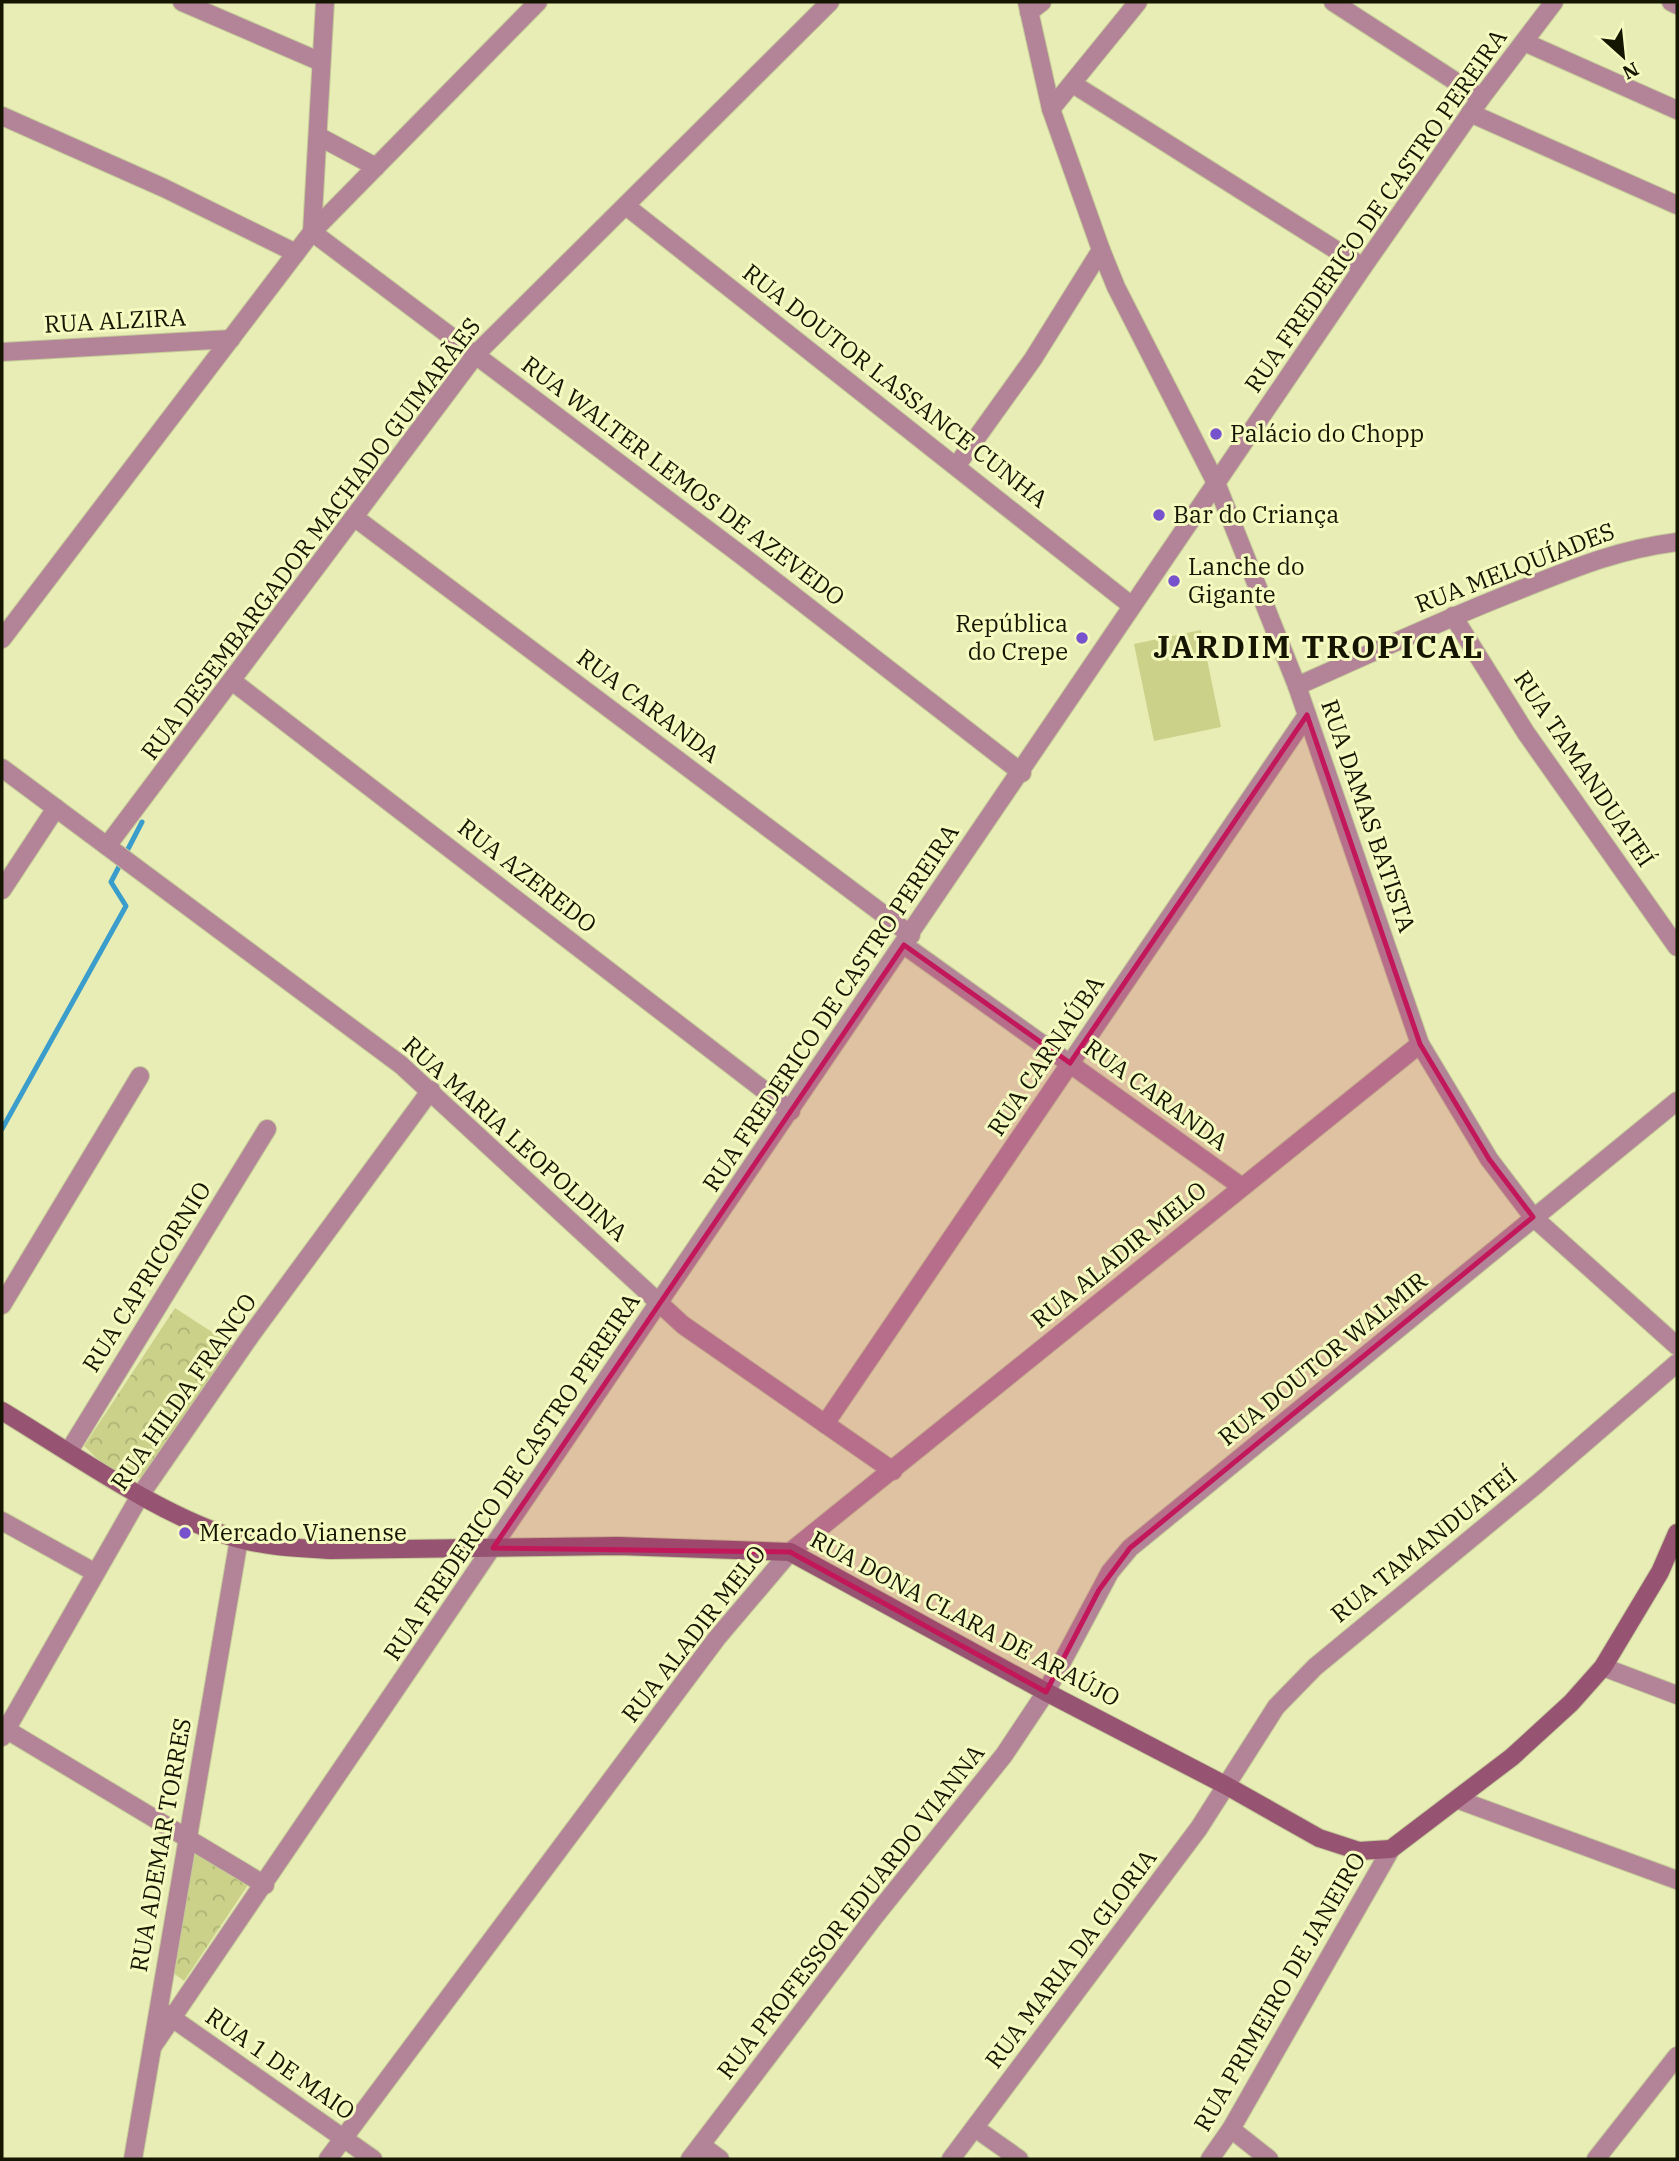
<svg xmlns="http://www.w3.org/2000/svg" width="1679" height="2161" font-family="'IBM Plex Serif',serif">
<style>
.park{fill:url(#park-crowns)}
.garden{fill:#cbd188}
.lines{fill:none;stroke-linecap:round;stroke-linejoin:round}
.stream{stroke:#3a9dcb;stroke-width:5}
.minor-casing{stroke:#c5cb98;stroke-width:20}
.tertiary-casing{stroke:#c5cb98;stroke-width:20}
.secondary-casing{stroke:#c5cb98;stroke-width:20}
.minor{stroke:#b38498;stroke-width:18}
.tertiary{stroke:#b38498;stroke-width:18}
.secondary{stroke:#965472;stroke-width:18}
.marked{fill:#c2185b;fill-opacity:0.2;stroke:#c2185b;stroke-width:5;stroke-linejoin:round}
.poi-dot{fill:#7653cd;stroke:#f5fac1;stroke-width:2.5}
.labels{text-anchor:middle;stroke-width:6;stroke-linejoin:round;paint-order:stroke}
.street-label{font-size:24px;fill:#151602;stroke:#f5fac1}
.poi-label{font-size:24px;fill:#151602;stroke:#f5fac1;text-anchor:start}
.district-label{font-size:32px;font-weight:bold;letter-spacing:2px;fill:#151602;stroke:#f5fac1}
</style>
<defs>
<pattern id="park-crowns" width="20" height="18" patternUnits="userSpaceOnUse" patternTransform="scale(1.75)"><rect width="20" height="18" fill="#cbd188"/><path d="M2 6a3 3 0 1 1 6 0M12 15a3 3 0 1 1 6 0" fill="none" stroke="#adb374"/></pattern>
</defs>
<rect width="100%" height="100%" fill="#e7edb4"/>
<!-- park -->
<g class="park">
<path d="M 175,1308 L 235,1347 L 141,1478 L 109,1470 L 84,1446 Z"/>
<path d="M 192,1850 L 248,1885 L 184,1981 L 172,1972 Z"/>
</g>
<!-- garden -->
<path class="garden" d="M 1201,630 L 1221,727 L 1154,741 L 1134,644 Z"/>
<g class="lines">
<!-- stream -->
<path class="stream" d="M 2,1129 L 126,906 L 111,882 L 142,822"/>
<defs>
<g id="minor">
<path d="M 182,2 L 321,62"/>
<path d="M 1333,2 L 1481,98"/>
<path d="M 1671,2 L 1677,5"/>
<path d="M 1029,12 L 1042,2"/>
<path d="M 1524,42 L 1677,110"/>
<path d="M 1073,84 L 1363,267"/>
<path d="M 1051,109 L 1138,2"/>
<path d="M 1470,113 L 1677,205"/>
<path d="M 2,116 L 164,188 L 296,253"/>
<path d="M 318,136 L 376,167"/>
<path d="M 626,206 L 1132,606"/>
<path d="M 312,232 L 745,558 L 1022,773"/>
<path d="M 312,232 L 325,2"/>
<path d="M 2,352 L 231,339"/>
<path d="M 957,465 L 1033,359 L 1101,250"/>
<path d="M 354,517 L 911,935"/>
<path d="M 1453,616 L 1526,733 L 1677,947"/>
<path d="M 2,639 L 312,232 L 538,2"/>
<path d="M 232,681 L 791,1111"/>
<path d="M 1297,686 C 1369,654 1440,621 1514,592 C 1572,569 1615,550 1677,542"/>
<path d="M 2,768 L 401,1065 L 683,1325 L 893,1471"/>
<path d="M 107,846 L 477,353 L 830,2"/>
<path d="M 2,890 L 56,808"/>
<path d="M 904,945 L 1242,1187"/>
<path d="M 2,1305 L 140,1076"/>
<path d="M 825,1424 L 1307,715"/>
<path d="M 69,1451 L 267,1129"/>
<path d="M 2,1521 L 94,1572"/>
<path d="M 1603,1667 L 1677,1695"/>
<path d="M 2,1727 L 265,1885"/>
<path d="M 2,1737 L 141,1494 L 251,1335 L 431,1090"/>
<path d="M 1459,1800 L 1677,1880"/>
<path d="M 165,2013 L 373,2159"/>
<path d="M 153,2046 L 1363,267 L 1481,98 L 1554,2"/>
<path d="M 975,2128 L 1019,2159"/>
<path d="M 1231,2129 L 1269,2159"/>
<path d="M 701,2145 L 720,2159"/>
<path d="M 133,2159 L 239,1539"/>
<path d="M 328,2159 L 717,1638 L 790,1552 L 1420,1044"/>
<path d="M 690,2159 L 875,1916 L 1004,1755 L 1046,1692 L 1110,1572 L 1130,1548 L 1677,1101"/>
<path d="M 951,2159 L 1199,1828 L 1276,1707 L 1315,1667 L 1537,1484 L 1677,1363"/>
<path d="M 1210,2159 L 1231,2129 L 1391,1849"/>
<path d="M 1596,2159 L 1677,2056"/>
</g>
<path id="tertiary" d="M 1027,2 L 1051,109 L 1101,250 L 1116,287 L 1217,485 L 1297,686 L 1420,1044 L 1489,1159 L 1533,1217 L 1677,1346"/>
<path id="secondary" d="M 2,1411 C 69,1451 164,1519 239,1539 C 269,1547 299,1548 330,1550 L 618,1546 L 790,1552 L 1046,1692 L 1227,1786 L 1319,1838 L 1359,1851 L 1391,1849 L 1512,1757 L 1571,1703 L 1603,1667 L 1660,1572 L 1677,1533"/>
</defs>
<!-- minor casing -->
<use href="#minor" class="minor-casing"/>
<!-- tertiary casing -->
<use href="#tertiary" class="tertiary-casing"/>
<!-- secondary casing -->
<use href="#secondary" class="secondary-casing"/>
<!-- minor -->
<use href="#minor" class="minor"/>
<!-- tertiary -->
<use href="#tertiary" class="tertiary"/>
<!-- secondary -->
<use href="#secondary" class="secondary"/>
</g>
<!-- marked area -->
<path class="marked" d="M 1307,715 L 1420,1044 L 1489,1159 L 1533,1217 L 1130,1548 L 1099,1590 L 1046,1692 L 790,1552 L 493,1548 L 904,945 L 1070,1063 Z"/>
<!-- markers -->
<g class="poi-dot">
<circle cx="1216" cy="434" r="7"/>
<circle cx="1159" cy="515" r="7"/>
<circle cx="1174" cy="581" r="7"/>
<circle cx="1082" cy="638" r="7"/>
<circle cx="185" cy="1533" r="7"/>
</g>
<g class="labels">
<!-- street labels -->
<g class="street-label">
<text transform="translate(1376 211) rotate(-55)" y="8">RUA FREDERICO DE CASTRO PEREIRA</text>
<text transform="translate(115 321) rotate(-3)" y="8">RUA ALZIRA</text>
<text transform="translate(895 386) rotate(38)" y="8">RUA DOUTOR LASSANCE CUNHA</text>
<text transform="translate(683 481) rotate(37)" y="8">RUA WALTER LEMOS DE AZEVEDO</text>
<text transform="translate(311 539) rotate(-53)" y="8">RUA DESEMBARGADOR MACHADO GUIMARÃES</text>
<text transform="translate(1515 568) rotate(-21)" y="8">RUA MELQUÍADES</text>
<text transform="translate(648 706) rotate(37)" y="8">RUA CARANDA</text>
<text transform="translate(1584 769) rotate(56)" y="8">RUA TAMANDUATEÍ</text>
<text transform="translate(1368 816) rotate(71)" y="8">RUA DAMAS BATISTA</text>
<text transform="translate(527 876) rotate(38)" y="8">RUA AZEREDO</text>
<text transform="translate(831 1008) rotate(-56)" y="8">RUA FREDERICO DE CASTRO PEREIRA</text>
<text transform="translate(1046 1056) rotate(-56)" y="8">RUA CARNAÚBA</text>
<text transform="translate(1156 1095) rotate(36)" y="8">RUA CARANDA</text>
<text transform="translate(515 1139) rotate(42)" y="8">RUA MARIA LEOPOLDINA</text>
<text transform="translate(1119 1255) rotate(-39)" y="8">RUA ALADIR MELO</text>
<text transform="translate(147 1277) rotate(-58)" y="8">RUA CAPRICORNIO</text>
<text transform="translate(1323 1359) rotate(-39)" y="8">RUA DOUTOR WALMIR</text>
<text transform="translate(184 1392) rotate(-55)" y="8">RUA HILDA FRANCO</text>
<text transform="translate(512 1477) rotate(-56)" y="8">RUA FREDERICO DE CASTRO PEREIRA</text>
<text transform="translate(1424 1545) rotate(-39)" y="8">RUA TAMANDUATEÍ</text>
<text transform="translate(965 1619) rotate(28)" y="8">RUA DONA CLARA DE ARAÚJO</text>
<text transform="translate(694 1634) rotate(-52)" y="8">RUA ALADIR MELO</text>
<text transform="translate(161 1845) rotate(-80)" y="8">RUA ADEMAR TORRES</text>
<text transform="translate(851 1912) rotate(-52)" y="8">RUA PROFESSOR EDUARDO VIANNA</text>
<text transform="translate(1071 1959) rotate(-53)" y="8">RUA MARIA DA GLORIA</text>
<text transform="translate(1280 1992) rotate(-60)" y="8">RUA PRIMEIRO DE JANEIRO</text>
<text transform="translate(280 2064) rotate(35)" y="8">RUA 1 DE MAIO</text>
</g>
<!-- poi labels -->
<g class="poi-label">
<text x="1230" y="442">Palácio do Chopp</text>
<text x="1173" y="523">Bar do Criança</text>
<text x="1188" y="575">Lanche do<tspan x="1188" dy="28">Gigante</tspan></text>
<text x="1068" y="632" text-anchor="end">República<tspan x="1068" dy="28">do Crepe</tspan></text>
<text x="199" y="1541">Mercado Vianense</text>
</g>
<!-- district labels -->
<g class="district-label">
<text x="1319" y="658">JARDIM TROPICAL</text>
</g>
</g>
<!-- border -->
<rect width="1679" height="2161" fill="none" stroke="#151602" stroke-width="7"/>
<!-- north arrow -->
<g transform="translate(1623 56) rotate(153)" stroke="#f5fac1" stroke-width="5" paint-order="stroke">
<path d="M0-5L12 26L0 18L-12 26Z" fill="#151602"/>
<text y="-10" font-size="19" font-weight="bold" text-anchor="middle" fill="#151602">N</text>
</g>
</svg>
